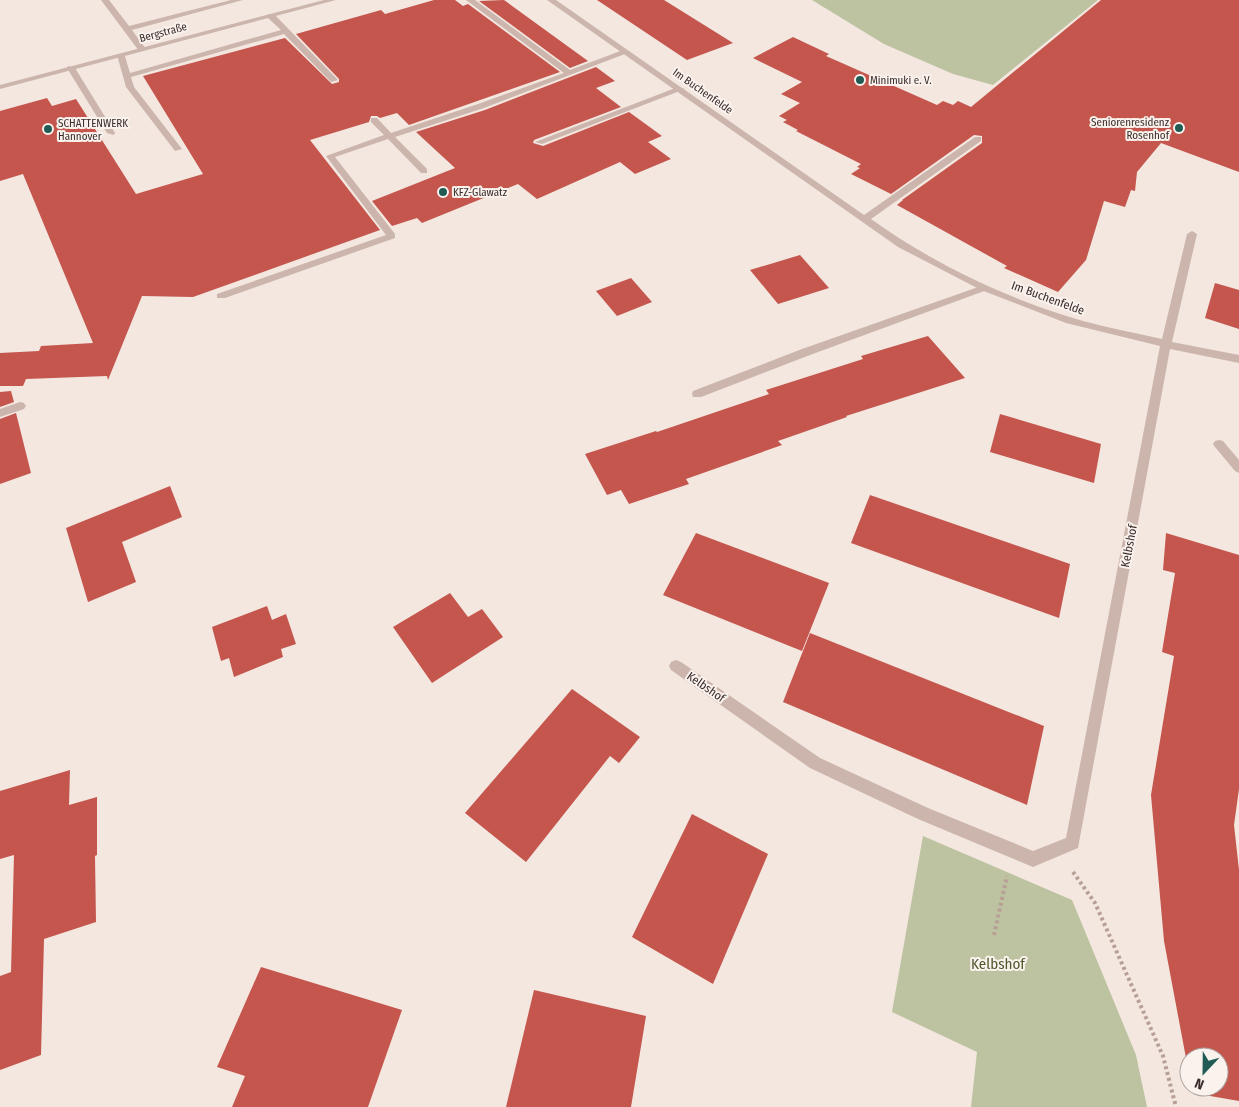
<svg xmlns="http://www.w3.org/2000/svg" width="1239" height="1107" font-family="'Fira Sans Condensed',sans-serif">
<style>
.green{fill:#bdc2a0}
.building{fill:#c4564d}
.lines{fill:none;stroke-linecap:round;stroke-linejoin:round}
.path{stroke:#b79f96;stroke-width:4;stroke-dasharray:3 3;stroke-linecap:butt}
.service{fill:#ccb5ac;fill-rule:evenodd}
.minor{fill:#ccb5ac;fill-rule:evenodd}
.poi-dot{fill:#205b55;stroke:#faf2ed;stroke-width:2}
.labels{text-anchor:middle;stroke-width:4;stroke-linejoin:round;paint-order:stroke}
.far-street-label{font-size:11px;fill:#3a2d2b;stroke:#faf2ed}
.far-poi-label{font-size:11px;fill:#3a2d2b;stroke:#faf2ed;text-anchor:start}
.street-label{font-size:12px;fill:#3a2d2b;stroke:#faf2ed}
.near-park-label{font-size:15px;fill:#50582f;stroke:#faf2ed}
</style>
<rect width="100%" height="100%" fill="#f3e7e0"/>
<!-- green -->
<g class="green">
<path d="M 812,0 L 1098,0 L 993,85 L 953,74 L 884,44 Z"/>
<path d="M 923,836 L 1072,900 L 1136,1055 L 1147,1107 L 971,1107 L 977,1052 L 892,1012 Z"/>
</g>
<!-- building -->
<g class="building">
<path d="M 434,0 L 455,0 L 463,6 L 468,4 L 560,72 L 409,125 L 397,113 L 380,118 L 377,116 L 371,116 L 369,122 L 310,140 L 380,230 L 193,297 L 142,296 L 108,380 L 107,376 L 26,379 L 23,386 L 0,386 L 0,353 L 39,351 L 41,346 L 93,343 L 23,174 L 0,181 L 0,111 L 47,98 L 52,106 L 76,99 L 136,194 L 203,174 L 143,76 L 285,38 L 332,84 L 339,82 L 339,79 L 296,34 L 381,10 L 385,14 Z"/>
<path d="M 504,0 L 577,53 L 588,61 L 570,68 L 479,1 Z"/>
<path d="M 597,0 L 664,0 L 733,43 L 687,60 Z"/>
<path d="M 1101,0 L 1239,0 L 1239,172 L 1161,143 L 1137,172 L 1135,191 L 1131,190 L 1125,207 L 1104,201 L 1086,260 L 1058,292 L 1004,268 L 1007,266 L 897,205 L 903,200 L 902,200 L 982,143 L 982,136 L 974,135 L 891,194 L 851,174 L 860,168 L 857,167 L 861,164 L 796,131 L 798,130 L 783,122 L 787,120 L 779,116 L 800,103 L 781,94 L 802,82 L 753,58 L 793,37 L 829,54 L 826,56 L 937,105 L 943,101 L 953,105 L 958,101 L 971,107 Z"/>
<path d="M 596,67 L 615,81 L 596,88 L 621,107 L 534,140 L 533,143 L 543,146 L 629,112 L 662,136 L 648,142 L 671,159 L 635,174 L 620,162 L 537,199 L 518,184 L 422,223 L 417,218 L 392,226 L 372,201 L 455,168 L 416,132 L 485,110 Z"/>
<path d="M 800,255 L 829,288 L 778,304 L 750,270 Z"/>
<path d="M 631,278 L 652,302 L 617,316 L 596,291 Z"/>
<path d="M 1215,283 L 1239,290 L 1239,329 L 1205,318 Z"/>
<path d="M 928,336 L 965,378 L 846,416 L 847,417 L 778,441 L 782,445 L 686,479 L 689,484 L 629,504 L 621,490 L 607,495 L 585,454 L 656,431 L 657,432 L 769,394 L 766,390 L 863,359 L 861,356 Z"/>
<path d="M 11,391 L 14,402 L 0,407 L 0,392 Z"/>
<path d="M 16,413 L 31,473 L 0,484 L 0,419 Z"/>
<path d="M 1000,414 L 1101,444 L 1094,483 L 990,452 Z"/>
<path d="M 170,486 L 182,517 L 122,542 L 136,582 L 88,602 L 66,528 Z"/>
<path d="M 870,495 L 1070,564 L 1059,618 L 851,543 Z"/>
<path d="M 696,533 L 829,583 L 802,651 L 663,595 Z"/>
<path d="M 1166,533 L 1239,555 L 1239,789 L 1234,825 L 1239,870 L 1239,1101 L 1193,1093 L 1192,1087 L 1219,1087 L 1219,1057 L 1189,1057 L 1189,1074 L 1164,941 L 1151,795 L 1174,656 L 1162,652 L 1175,573 L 1163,570 Z"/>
<path d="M 450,593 L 468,617 L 482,609 L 503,637 L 432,683 L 393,627 Z"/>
<path d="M 267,606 L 272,620 L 286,614 L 296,644 L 281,649 L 283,657 L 234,677 L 229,658 L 221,661 L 212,627 Z"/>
<path d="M 810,633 L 1044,726 L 1027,805 L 783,702 Z"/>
<path d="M 572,689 L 640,737 L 619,763 L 610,756 L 526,862 L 465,813 Z"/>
<path d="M 70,770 L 69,805 L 97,797 L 97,855 L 95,856 L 96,922 L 44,939 L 41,1055 L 0,1070 L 0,976 L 11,972 L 14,855 L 0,859 L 0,791 Z"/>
<path d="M 692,814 L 768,854 L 713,984 L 632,937 Z"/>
<path d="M 261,967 L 402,1010 L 368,1107 L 232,1107 L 245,1076 L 217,1067 Z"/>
<path d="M 534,990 L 646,1016 L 631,1107 L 506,1107 Z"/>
</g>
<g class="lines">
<!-- path -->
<g class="path">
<path d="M 1073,872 L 1095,903 L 1163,1056 L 1176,1107"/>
<path d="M 994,935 L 1007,876"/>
</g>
<!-- service -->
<g class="service">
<path d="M 101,0 L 109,0 L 129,26 L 231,0 L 243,0 L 132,30 L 146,49 L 142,51 L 139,51 Z"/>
<path d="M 466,0 L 475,0 L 570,70 L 623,50 L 630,52 L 484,108 L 395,137 L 427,169 L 427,173 L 421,173 L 388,139 L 335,157 L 395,234 L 395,238 L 225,298 L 217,298 L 217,294 L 386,235 L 326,156 L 384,135 L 371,122 L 371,118 L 377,118 L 391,133 L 478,104 L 564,73 Z"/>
<path d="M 268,14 L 274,14 L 338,80 L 331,82 L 284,34 L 131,77 L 134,87 L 182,149 L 175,151 L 126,87 L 117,55 L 124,53 L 130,73 L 281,30 L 268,18 Z"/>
<path d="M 68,66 L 75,68 L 115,133 L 114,135 L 107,133 L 67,68 Z"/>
<path d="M 678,87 L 685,89 L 542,144 L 535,142 Z"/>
<path d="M 984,285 L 989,288 L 987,290 L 810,355 L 701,397 L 693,397 L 692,394 L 693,391 L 802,349 Z"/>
<path d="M 20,402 L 24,403 L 26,406 L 24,409 L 0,417 L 0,409 Z"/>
<path d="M 1219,440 L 1223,441 L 1239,460 L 1239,473 L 1235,471 L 1215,447 L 1213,444 L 1215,441 Z"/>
</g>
<!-- minor -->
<g class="minor">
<path d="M 324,0 L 336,0 L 0,89 L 0,85 Z"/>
<path d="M 547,0 L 556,0 L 864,215 L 975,137 L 981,137 L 981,141 L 871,219 C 931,262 1001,296 1073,318 C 1102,327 1132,332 1162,339 L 1187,234 L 1192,231 L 1197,234 L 1172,342 L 1239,355 L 1239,363 L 1170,349 L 1078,848 L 1033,867 L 918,819 L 810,768 L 671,670 L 669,666 L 671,662 L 676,660 L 681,662 L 820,758 L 928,808 L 1033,851 L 1066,838 L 1160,346 L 1066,323 L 981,290 L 898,247 Z"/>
</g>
</g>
<!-- markers -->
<g class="poi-dot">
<circle cx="860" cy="80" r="5"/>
<circle cx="1179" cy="128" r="5"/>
<circle cx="48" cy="129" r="5"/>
<circle cx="443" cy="192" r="5"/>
</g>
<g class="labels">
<!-- far-street labels -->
<g class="far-street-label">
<text transform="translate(163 32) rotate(-15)" y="4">Bergstraße</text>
<text transform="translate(703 91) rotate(35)" y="4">Im Buchenfelde</text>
</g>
<!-- far-poi labels -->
<g class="far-poi-label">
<text x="870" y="84">Minimuki e. V.</text>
<text x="1169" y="126" text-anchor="end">Seniorenresidenz<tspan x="1169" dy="13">Rosenhof</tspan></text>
<text x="58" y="127">SCHATTENWERK<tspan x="58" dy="13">Hannover</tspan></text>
<text x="453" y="196">KFZ-Glawatz</text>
</g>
<!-- street labels -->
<g class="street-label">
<text transform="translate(1048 298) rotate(20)" y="4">Im Buchenfelde</text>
<text transform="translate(1129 546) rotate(-79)" y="4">Kelbshof</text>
<text transform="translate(706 687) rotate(35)" y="4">Kelbshof</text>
</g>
<!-- near-park labels -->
<g class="near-park-label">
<text x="998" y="969">Kelbshof</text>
</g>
</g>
<!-- north arrow -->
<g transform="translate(1204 1072) rotate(202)"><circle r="24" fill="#faf2ed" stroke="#ada39f"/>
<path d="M0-4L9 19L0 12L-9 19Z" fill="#205b55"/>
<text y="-8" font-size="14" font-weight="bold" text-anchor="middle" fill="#3a2d2b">N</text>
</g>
</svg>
